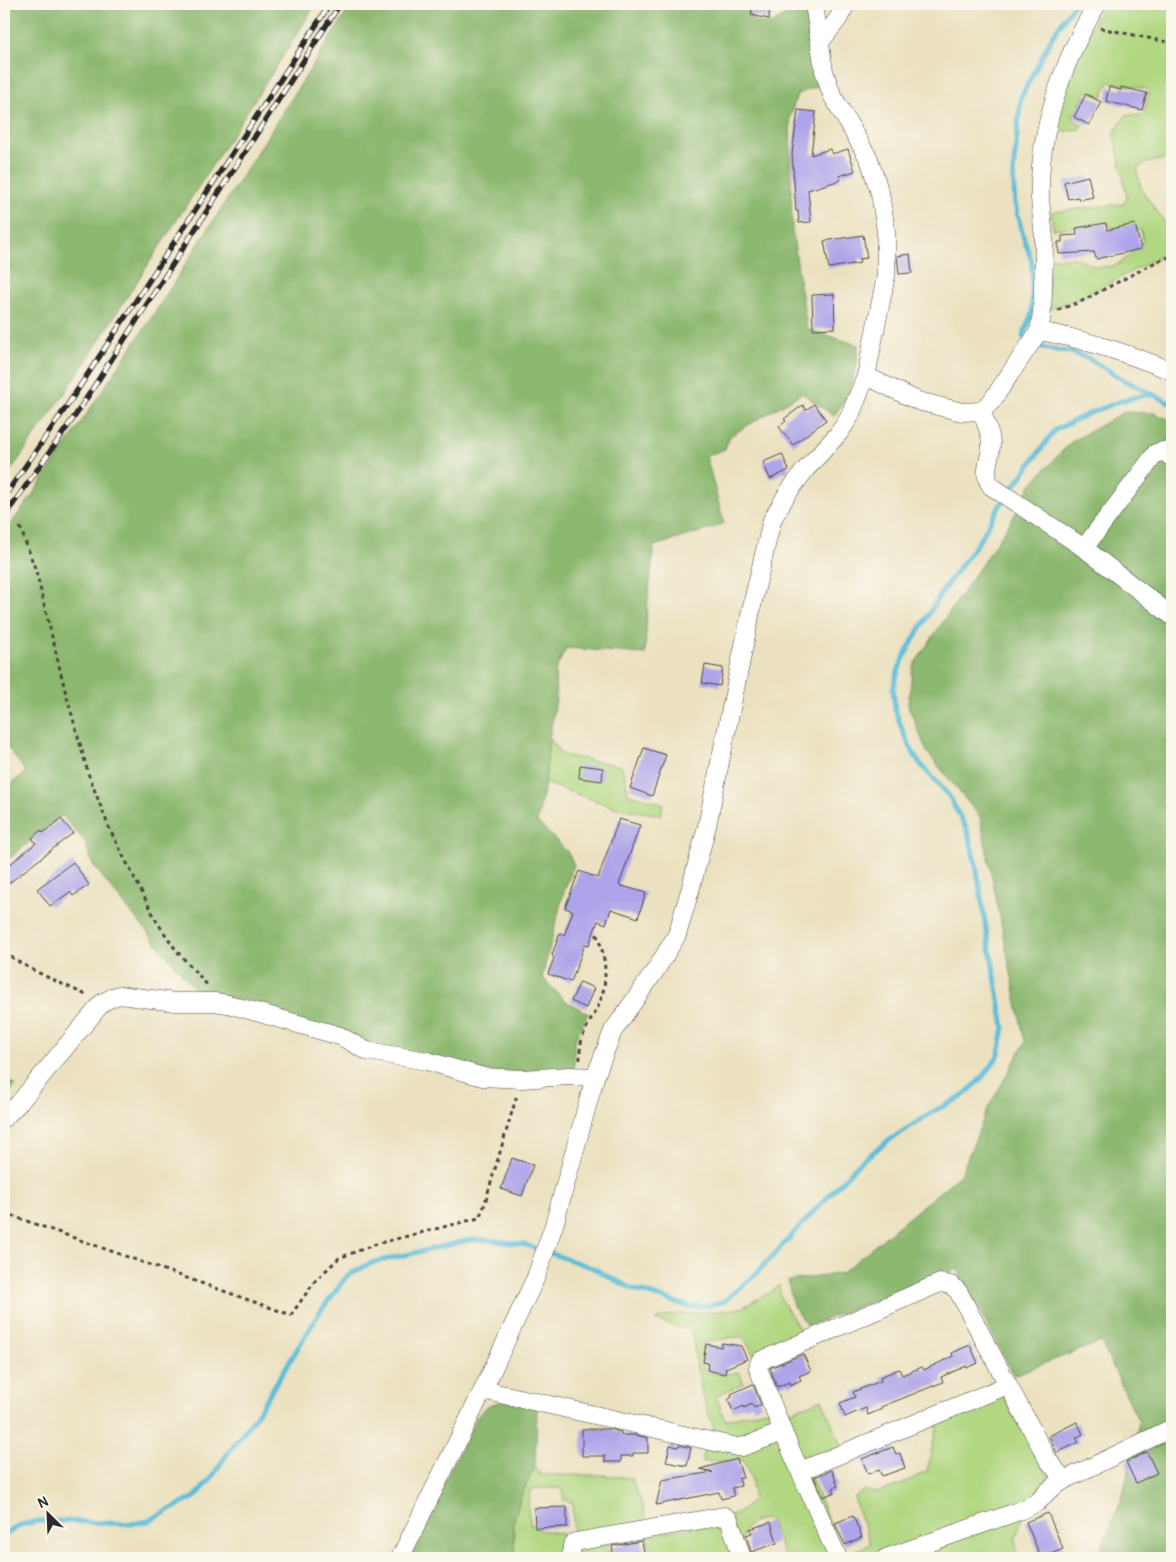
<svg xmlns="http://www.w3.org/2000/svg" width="1176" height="1562" font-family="Pangolin,sans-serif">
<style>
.green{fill:#b1d781;stroke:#6e8156}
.forest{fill:#8cb86f;stroke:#5c724d}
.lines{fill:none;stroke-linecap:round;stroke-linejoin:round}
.stream{stroke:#5abcd8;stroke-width:5}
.building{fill:#aea4e9}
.minor-casing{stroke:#484641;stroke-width:19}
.path{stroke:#484641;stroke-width:3;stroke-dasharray:4 4;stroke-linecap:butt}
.minor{stroke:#fff;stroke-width:18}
.rail-casing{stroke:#2b2b2b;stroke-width:5.5}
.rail{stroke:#fbf7ec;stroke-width:4;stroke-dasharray:11;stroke-linecap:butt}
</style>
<rect width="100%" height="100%" fill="#fbf7ec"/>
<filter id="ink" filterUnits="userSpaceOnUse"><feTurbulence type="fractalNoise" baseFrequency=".02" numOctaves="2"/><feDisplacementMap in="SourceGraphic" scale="10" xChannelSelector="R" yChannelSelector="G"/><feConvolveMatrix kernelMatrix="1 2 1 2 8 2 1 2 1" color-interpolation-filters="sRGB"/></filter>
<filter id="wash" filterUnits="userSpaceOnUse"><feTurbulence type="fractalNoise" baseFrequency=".0096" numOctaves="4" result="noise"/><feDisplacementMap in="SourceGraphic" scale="20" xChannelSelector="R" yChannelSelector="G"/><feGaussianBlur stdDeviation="1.12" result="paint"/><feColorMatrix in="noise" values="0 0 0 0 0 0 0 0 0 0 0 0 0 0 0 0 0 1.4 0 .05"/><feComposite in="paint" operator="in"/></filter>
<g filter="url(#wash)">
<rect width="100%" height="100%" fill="#ebe1c0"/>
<!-- green -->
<g class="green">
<path d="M 1103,4 L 1136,4 L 1172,11 L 1172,158 L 1149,162 L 1137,168 L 1141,189 L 1172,233 L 1172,252 L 1161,256 L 1085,296 L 1047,310 L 1050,258 L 1076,258 L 1097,267 L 1115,266 L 1125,259 L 1143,242 L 1141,230 L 1112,229 L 1109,224 L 1053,229 L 1051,212 L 1123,204 L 1127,198 L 1114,133 L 1126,115 L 1143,115 L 1149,94 L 1147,89 L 1109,82 L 1102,97 L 1086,91 L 1072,118 L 1083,126 L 1081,129 L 1061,132 L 1053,126 L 1076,59 Z"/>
<path d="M 549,737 L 562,755 L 621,766 L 626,780 L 628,794 L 663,803 L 661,815 L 617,808 L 545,783 Z"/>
<path d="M 779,1285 L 781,1299 L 803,1335 L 754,1356 L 743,1336 L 704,1342 L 702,1359 L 705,1372 L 725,1374 L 739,1372 L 744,1383 L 716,1396 L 725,1420 C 740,1416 779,1404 792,1411 L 822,1399 L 843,1451 L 806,1466 L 843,1556 L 871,1544 L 857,1509 L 854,1497 L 864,1490 L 876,1493 L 902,1484 L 927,1471 L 938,1423 L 1003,1395 L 1015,1418 L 1046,1469 L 1048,1480 C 1035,1497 1020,1517 1016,1539 C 1015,1545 1017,1552 1018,1558 L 785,1558 L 770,1520 C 743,1516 742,1538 737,1558 L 651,1558 L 647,1536 L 708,1524 L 743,1510 L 753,1499 L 752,1480 L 743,1460 L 702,1462 L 704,1447 L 718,1435 C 701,1403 696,1366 692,1331 L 655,1320 L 670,1315 L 710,1312 L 741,1308 L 774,1290 Z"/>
<path d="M 535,1466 L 540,1475 L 601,1475 L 631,1478 L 643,1506 L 646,1520 L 574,1537 L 572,1502 L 564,1500 L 562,1488 L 537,1488 L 530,1490 L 528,1510 L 531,1525 L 540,1530 L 564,1534 L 563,1558 L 520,1558 L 515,1553 L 513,1524 L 519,1501 Z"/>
<path d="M 608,1544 L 610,1558 L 576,1558 L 576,1554 L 582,1549 Z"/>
</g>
<!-- forest -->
<g class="forest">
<path d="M 4,4 L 316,4 L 281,59 L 65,393 L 4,480 Z"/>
<path d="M 352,4 L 747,4 L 754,23 L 773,23 L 803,4 L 808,26 L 819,86 L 797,94 L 790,117 L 792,230 L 807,329 L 858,345 L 857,361 L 848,395 L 834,416 L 802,393 L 730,436 L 725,449 L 706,456 L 724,523 L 713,528 L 654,546 L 647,608 L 645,654 L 566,648 L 555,671 L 556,700 L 549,737 L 545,783 L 537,822 L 567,851 L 574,865 L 564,891 L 542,977 L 565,1001 L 588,1013 L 574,1042 L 574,1071 L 486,1072 L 368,1046 L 201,993 L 194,988 L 110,887 L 92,863 L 85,842 L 62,815 L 4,863 L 4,790 L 26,772 L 4,742 L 4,534 L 31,497 L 152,317 Z"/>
<path d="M 1124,412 L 1155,413 L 1172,421 L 1172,1558 L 1095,1558 L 1097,1557 L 1122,1499 L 1139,1422 L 1101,1342 L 1014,1375 L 957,1269 L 808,1326 L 793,1306 L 788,1281 L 842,1273 L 961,1174 L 988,1108 L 1025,1043 L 980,817 L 927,752 L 908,705 L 913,666 L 1013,518 L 1032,483 L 1071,442 Z"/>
<path d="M 4,1076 L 15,1086 L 4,1098 Z"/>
<path d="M 502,1401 L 537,1408 L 535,1466 L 519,1501 L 513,1524 L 515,1553 L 520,1558 L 406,1558 L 478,1415 L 489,1405 Z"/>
</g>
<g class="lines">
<!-- stream -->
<g class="stream">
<path d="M 1074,4 L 1052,37 L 1021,97 L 1013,173 L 1015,204 L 1024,239 L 1032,262 L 1032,313 L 1023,336 C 1031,350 1059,349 1073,353 C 1092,358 1108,371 1124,380 C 1133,385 1143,389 1152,394"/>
<path d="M 4,1535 L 21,1525 L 37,1521 L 63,1521 L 131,1524 L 148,1521 L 195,1497 L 210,1480 L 225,1457 L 257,1414 L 320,1312 L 347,1276 L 371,1263 L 470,1240 L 490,1240 L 526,1245 L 593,1268 L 630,1288 L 690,1307 L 709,1306 L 724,1301 L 753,1277 L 860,1162 L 888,1141 L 936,1110 L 960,1098 L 974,1086 L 988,1071 L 999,1054 L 1004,1027 L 985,922 L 977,870 L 968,832 L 949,796 L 917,760 L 904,734 L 895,710 L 893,688 L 898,671 L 908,649 L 943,590 L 979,541 L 999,507 L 1055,430 L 1088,414 L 1121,401 L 1144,395 L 1154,395 L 1172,404"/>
</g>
</g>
<g id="blocks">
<!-- building -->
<g class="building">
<path d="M 753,4 L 770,4 L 769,19 L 751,15 Z"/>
<path d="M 1109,87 L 1121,90 L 1121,87 L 1147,93 L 1142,110 L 1106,101 Z"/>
<path d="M 1086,94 L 1101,102 L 1089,125 L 1074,117 Z"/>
<path d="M 798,110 L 816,112 L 811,155 L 830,149 L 832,154 L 848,149 L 855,171 L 839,176 L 841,180 L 808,190 L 811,222 L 799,223 L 798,211 L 796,211 L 792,154 Z"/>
<path d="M 1088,176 L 1093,197 L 1079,200 L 1078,197 L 1068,199 L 1064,182 Z"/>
<path d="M 1106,223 L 1107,230 L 1135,224 L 1141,249 L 1096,259 L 1094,252 L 1059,254 L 1058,242 L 1062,242 L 1062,236 L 1077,235 L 1076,228 Z"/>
<path d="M 863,235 L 867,258 L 859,259 L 860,263 L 829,268 L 824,241 Z"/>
<path d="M 910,254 L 912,273 L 899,274 L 897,256 Z"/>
<path d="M 834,294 L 835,328 L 813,329 L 812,295 Z"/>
<path d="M 814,404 L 826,420 L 793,445 L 779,427 L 786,421 L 784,419 L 803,405 L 806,410 Z"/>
<path d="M 782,454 L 789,470 L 770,479 L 763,462 Z"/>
<path d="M 705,665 L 723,668 L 720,686 L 702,683 Z"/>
<path d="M 644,748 L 666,755 L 652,796 L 630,788 Z"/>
<path d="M 580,765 L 603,768 L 602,781 L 579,778 Z"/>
<path d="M 61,819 L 73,833 L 4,887 L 4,869 L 36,843 L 32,838 L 41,830 L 43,833 Z"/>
<path d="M 619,819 L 640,825 L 619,885 L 646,893 L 638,918 L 611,909 L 606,924 L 598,921 L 589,945 L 585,944 L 571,982 L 548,974 L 554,958 L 552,955 L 560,933 L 564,935 L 573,911 L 565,908 L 579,871 L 598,878 Z"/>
<path d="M 73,862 L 89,885 L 73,896 L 70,892 L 50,906 L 37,889 Z"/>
<path d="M 580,982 L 594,988 L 586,1008 L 571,1001 Z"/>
<path d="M 512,1158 L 533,1165 L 522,1196 L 501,1189 Z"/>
<path d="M 722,1343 L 741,1346 L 747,1359 L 726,1368 L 725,1374 L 707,1370 L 708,1363 L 703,1362 L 706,1344 L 721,1347 Z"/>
<path d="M 970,1345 L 978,1363 L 966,1368 L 966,1366 L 941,1377 L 943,1382 L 881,1407 L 882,1409 L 868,1415 L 866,1408 L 845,1417 L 840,1403 L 855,1397 L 853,1392 L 881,1381 L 880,1377 L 899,1369 L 902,1375 L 922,1367 L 924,1370 L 953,1356 L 952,1353 Z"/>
<path d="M 803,1354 L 811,1371 L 799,1376 L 801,1380 L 790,1385 L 789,1382 L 777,1387 L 770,1368 Z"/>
<path d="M 753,1384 L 761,1405 L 754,1408 L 752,1404 L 744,1408 L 744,1406 L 733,1411 L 728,1400 L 732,1397 L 731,1394 Z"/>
<path d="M 1077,1422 L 1083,1434 L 1076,1438 L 1079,1442 L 1057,1453 L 1049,1436 Z"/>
<path d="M 582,1429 L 609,1429 L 621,1432 L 621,1435 L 635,1435 L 648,1438 L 648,1453 L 633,1453 L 633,1456 L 621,1456 L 621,1462 L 605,1462 L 605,1456 L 582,1456 Z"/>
<path d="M 670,1445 L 678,1447 L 679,1445 L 691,1448 L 687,1466 L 666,1462 Z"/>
<path d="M 893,1447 L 896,1455 L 900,1453 L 905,1468 L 882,1476 L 879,1470 L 868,1474 L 862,1459 Z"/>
<path d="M 1147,1452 L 1157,1473 L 1136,1483 L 1126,1462 Z"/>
<path d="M 737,1459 L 743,1478 L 739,1478 L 741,1486 L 732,1488 L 734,1496 L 721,1499 L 719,1492 L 656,1505 L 662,1480 L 713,1472 L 700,1469 Z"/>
<path d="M 832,1470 L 838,1486 L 833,1488 L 835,1492 L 823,1497 L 814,1477 Z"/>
<path d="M 567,1507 L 567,1527 L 535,1528 L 534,1508 Z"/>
<path d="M 1048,1513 L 1063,1549 L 1041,1558 L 1026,1522 Z"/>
<path d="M 853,1516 L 862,1537 L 845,1545 L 835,1523 Z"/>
<path d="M 771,1522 L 777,1543 L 751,1552 L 746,1535 L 752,1533 L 750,1529 Z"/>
<path d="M 642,1541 L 645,1558 L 624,1558 L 624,1556 L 614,1558 L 612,1546 Z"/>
</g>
</g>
</g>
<g filter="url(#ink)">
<use href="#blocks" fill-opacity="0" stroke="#484641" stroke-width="1"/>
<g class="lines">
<defs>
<g id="minor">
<path d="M 821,41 L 838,19 L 846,4"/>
<path d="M 1039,331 C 1085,339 1129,354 1172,371"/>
<path d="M 866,376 L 918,401 L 962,412 L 981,411 L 991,402 L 1039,331 C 1043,314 1043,298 1043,282 C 1044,268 1044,254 1044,240 C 1043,226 1041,212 1040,198 C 1038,132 1063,60 1097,4"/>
<path d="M 981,411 C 985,421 990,431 991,442 C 992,458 981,472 991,486 L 1084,548 L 1172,616"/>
<path d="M 1084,548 L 1156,453 L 1163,451 L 1172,458"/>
<path d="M 4,1118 L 19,1103 L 102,1003 L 111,998 L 119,995 L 175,1002 L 214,1002 L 228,1004 L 340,1036 L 367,1051 L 427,1061 L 483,1077 L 522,1079 L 569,1076 L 595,1077"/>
<path d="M 483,1390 L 737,1447 L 742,1447 L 783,1432"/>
<path d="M 800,1471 L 1008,1385"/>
<path d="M 400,1558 L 483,1390 L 536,1277 L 554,1225 L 595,1077 L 613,1031 L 657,968 L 677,935 L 691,887 L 707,826 L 753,601 L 772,520 L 787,494 L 805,470 L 839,433 L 849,418 L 866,376 L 886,276 L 886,231 L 880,193 L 869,159 L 832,95 L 824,71 L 814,4"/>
<path d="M 571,1558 L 572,1546 L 575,1542 L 724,1516 L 729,1519 L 742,1558"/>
<path d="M 838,1558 L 783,1432 L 758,1368 L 760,1361 L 940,1283 L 951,1285 L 958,1291 L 1048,1460 L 1064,1480"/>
<path d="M 886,1558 L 1019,1511 L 1038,1502 L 1049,1490 L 1064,1480 L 1172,1428"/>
</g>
</defs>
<!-- minor casing -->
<use href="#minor" class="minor-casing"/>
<!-- path -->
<g class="path">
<path d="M 1100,28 L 1172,43"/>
<path d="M 1058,310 L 1080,302 L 1156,262 L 1172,256"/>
<path d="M 20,527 L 36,571 L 65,690 L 89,776 L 110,830 L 157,922 L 176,950 L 209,987"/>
<path d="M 4,952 C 30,971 59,982 88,996"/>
<path d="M 580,1060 C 579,1037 586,1029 597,1009 C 609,984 607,956 595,931"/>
<path d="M 4,1213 L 291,1315 L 315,1281 L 339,1258 L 376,1244 L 479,1218 L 484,1206 L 517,1095"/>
</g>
<!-- minor -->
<use href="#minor" class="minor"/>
<defs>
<g id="rail">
<path d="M 4,497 L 67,406 L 330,4"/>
<path d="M 4,517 L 77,413 L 340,4"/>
</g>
</defs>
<!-- rail casing -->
<use href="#rail" class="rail-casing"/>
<!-- rail -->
<use href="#rail" class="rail"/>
</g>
</g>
<!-- margin -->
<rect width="1176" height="1562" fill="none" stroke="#fbf7ec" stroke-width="20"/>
<!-- north arrow -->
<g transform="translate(48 1514) rotate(336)" stroke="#fbf7ec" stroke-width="4" paint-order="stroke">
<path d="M0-4L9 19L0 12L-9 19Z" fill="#2b2b2b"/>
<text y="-8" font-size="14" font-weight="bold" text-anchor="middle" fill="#2b2b2b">N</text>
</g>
</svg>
